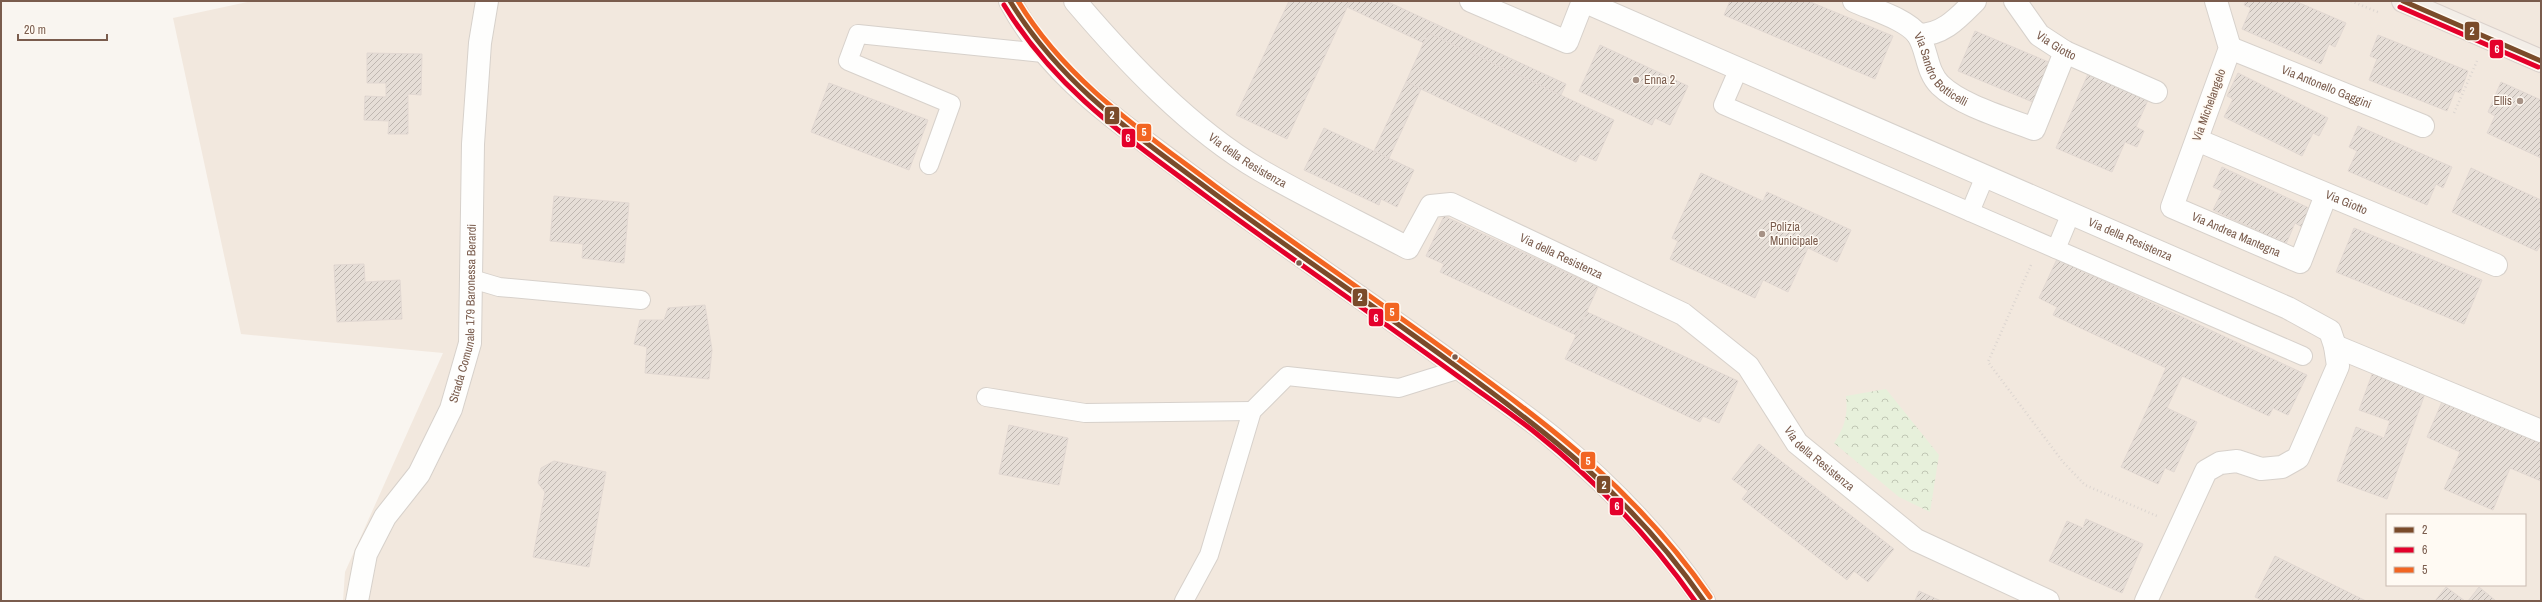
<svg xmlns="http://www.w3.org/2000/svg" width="2542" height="602" font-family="'Archivo Narrow',sans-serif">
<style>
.residential{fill:#f2e8de;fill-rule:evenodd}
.forest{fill:url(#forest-crowns)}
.building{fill:url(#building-hatch);stroke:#e2d8d2}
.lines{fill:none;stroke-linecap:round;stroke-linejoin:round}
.lane-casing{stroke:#d7d1cb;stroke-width:20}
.street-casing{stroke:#d7d1cb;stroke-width:24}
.secondary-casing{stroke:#d9d2cb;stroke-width:24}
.primary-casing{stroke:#dad1cc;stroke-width:24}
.path{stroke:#dcd5d0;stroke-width:2.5;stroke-dasharray:1 3;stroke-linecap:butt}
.lane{stroke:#fefefd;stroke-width:18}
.street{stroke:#fefefd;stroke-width:22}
.secondary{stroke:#fefefd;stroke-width:22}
.primary{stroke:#f3eee8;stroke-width:22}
.bus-1-casing{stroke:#fffaf3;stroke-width:8}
.bus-2-casing{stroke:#fffaf3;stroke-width:8}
.bus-3-casing{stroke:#fffaf3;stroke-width:8}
.bus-1{stroke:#7a4b2a;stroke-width:5}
.bus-2{stroke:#e4002b;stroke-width:5}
.bus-3{stroke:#f26522;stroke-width:5}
.poi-dot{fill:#a69286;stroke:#fffaf3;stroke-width:1.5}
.bus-dot{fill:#7a5c4d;stroke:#fffaf3;stroke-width:1.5}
.labels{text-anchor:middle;stroke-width:3;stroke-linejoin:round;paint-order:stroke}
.street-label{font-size:12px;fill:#7a5c4d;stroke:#fffaf3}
.poi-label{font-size:12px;fill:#7a5c4d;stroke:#fffaf3;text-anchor:start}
.line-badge{stroke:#fffaf3;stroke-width:1.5}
.badge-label{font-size:11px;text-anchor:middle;font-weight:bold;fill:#fff}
</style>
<defs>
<pattern id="forest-crowns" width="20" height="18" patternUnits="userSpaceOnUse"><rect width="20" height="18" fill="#e7f0db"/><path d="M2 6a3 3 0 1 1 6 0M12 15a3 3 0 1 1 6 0" fill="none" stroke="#c0c6b4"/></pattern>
<pattern id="building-hatch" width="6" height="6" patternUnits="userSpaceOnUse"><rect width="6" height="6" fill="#e6ded7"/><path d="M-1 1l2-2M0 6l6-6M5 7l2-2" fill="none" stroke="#bfb7b1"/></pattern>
</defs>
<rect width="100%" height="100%" fill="#f9f5f0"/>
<!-- residential -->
<path class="residential" d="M 252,1 L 2541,1 L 2541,601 L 343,601 L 345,572 L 443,353 L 241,334 L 173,18 ZM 2387,515 L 2525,515 L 2525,585 L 2387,585 Z"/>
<!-- forest -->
<path class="forest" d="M 1886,389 L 1939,455 L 1930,512 L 1899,497 L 1834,443 C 1845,427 1848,415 1846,396 Z"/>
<!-- building -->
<g class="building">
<path d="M 1289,1 L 1350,1 L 1287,139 L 1236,115 Z"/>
<path d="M 1350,1 L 1386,1 L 1566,84 L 1561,95 L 1428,33 L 1424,43 L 1347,7 Z"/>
<path d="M 1730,1 L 1808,1 L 1893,36 L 1875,79 L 1724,15 Z"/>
<path d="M 2246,1 L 2295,1 L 2346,23 L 2335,47 L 2329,44 L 2321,64 L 2242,29 L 2251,8 L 2244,5 Z"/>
<path d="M 1975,31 L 2051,63 L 2035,103 L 1958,71 Z"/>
<path d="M 1428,33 L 1614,120 L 1596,161 L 1580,154 L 1576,162 L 1406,82 Z"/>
<path d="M 2378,35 L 2468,71 L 2460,93 L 2455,91 L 2447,111 L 2369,80 L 2377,59 L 2370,56 Z"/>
<path d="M 1600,45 L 1688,86 L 1670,125 L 1655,118 L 1652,125 L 1579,91 Z"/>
<path d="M 367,53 L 422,54 L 421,95 L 408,94 L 408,134 L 388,134 L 389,121 L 364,120 L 365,96 L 386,97 L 386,83 L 367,83 Z"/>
<path d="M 2238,73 L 2328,118 L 2319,136 L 2313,133 L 2302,156 L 2224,117 L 2233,99 L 2227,96 Z"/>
<path d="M 2088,74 L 2148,100 L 2136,127 L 2144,131 L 2137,147 L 2125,142 L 2112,172 L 2056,148 Z"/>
<path d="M 1406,82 L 1421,89 L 1389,158 L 1374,151 Z"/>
<path d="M 2501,82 L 2541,100 L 2541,158 L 2487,133 L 2495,116 L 2488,112 Z"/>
<path d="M 829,83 L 928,120 L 909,170 L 811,132 Z"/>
<path d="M 2358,126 L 2452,167 L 2443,188 L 2436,184 L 2427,205 L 2348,171 L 2357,151 L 2349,147 Z"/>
<path d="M 1324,128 L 1414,170 L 1397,207 L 1381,199 L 1379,205 L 1304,170 Z"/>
<path d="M 2222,167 L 2311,209 L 2302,227 L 2295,223 L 2286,244 L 2213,210 L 2222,191 L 2213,187 Z"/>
<path d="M 2471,168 L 2541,200 L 2541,244 L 2537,251 L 2452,212 Z"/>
<path d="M 1701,173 L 1763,201 L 1767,192 L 1851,230 L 1837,262 L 1808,248 L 1788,292 L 1763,280 L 1755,298 L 1670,259 L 1678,241 L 1672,238 Z"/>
<path d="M 554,196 L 629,203 L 624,263 L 582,258 L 583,244 L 550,241 Z"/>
<path d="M 1444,216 L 1598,287 L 1576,335 L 1440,272 L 1444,264 L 1426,256 Z"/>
<path d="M 2354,228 L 2482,280 L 2464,324 L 2336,272 Z"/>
<path d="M 2057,259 L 2307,375 L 2288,415 L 2273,408 L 2269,416 L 2182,376 L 2167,408 L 2197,422 L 2174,472 L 2165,468 L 2158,484 L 2121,467 L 2166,368 L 2053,315 L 2057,307 L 2039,298 Z"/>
<path d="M 364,264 L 365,282 L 400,280 L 402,319 L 337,322 L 334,265 Z"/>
<path d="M 705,305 L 712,350 L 709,379 L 645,373 L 647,347 L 634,344 L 640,320 L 664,320 L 668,308 Z"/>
<path d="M 1587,312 L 1738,381 L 1719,423 L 1703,416 L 1700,422 L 1565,359 Z"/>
<path d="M 2374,369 L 2427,388 L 2387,499 L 2337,481 L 2356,427 L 2384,438 L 2390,421 L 2359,410 Z"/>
<path d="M 2444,397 L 2541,439 L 2541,481 L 2510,468 L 2493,510 L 2444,489 L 2460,452 L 2427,437 Z"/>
<path d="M 1009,425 L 1068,438 L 1059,485 L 999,474 Z"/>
<path d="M 1759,444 L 1894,549 L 1868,582 L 1854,571 L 1847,580 L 1742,499 L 1748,491 L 1732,479 Z"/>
<path d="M 554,461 L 606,472 L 589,567 L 533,557 L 545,492 L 538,483 L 541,468 Z"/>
<path d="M 2086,519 L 2143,544 L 2122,593 L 2049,561 L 2067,521 L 2083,528 Z"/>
<path d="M 2275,556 L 2366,601 L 2264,601 L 2255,597 Z"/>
<path d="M 2446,587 L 2465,601 L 2435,601 Z"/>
<path d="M 2479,587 L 2496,601 L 2468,601 Z"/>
<path d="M 1919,591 L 1941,601 L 1915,601 Z"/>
</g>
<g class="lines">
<defs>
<g id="lane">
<path d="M 1739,68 L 1723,105 L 2303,356"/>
<path d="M 929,165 L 951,104 L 848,61 L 858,34 L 1043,53"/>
<path d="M 1970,212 L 1985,176"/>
<path d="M 2056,249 L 2071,213"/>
<path d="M 472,279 L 499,287 L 641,300"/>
<path d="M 986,397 L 1085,413 L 1252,411"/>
<path d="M 1184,601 L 1209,555 L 1252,411 L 1287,376 L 1399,388 L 1460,369"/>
</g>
<g id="street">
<path id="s1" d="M 1075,1 C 1127,62 1190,129 1260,170 C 1308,198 1359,222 1408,248 L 1431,206 L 1451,204 L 1683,314 L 1748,366 L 1797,443 L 1916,540 L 2048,601"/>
<path d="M 1471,1 L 1567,42 L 1583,1"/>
<path id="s2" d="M 1583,1 L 2288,308 L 2330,331 L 2335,346 L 2338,366 L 2298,458 L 2282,467 L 2261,469 L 2237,461 L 2220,463 L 2206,471 L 2146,601"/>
<path id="s3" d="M 1854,1 C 1871,9 1907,19 1918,35 C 1928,51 1926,71 1940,85 C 1962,106 2006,118 2034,129 L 2065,52"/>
<path id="s4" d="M 2015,1 L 2039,35 L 2065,52 L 2156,92"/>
<path id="s5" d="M 2216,1 L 2230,48 L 2172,207 L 2300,262 L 2326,195"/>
<path d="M 1918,35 C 1943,35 1958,18 1975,1"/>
<path id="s6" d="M 2230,48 L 2423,126"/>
<path id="s7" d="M 2197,140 L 2496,265"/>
<path d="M 2335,346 L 2541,431"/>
<path id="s8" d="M 357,601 L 366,554 L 385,517 L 419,474 L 451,409 L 470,343 L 473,144 L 480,43 L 487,1"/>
</g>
<path id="secondary" d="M 1010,1 C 1051,78 1116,119 1184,171 C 1273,238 1366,300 1456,366 C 1488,390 1522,412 1553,438 C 1609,485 1663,539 1704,601"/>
<path id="primary" d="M 2403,1 L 2541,61"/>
</defs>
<!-- lane casing -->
<use href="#lane" class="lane-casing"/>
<!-- street casing -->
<use href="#street" class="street-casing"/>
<!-- secondary casing -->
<use href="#secondary" class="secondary-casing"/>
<!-- primary casing -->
<use href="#primary" class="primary-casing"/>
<!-- path -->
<g class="path">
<path d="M 2351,1 L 2380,13"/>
<path d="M 2454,113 L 2477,61"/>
<path d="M 2031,265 L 1988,362 L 2063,462 L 2085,485 L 2157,516"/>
</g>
<!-- lane -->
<use href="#lane" class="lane"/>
<!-- street -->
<use href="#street" class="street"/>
<!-- secondary -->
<use href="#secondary" class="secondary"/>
<!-- primary -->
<use href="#primary" class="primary"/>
<defs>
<g id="bus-1">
<path d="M 1010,1 C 1061,85 1133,133 1211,191 C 1289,249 1370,303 1449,361 C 1550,434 1632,497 1704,601"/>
<path d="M 2403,1 L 2541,61"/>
</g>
<g id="bus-2">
<path d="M 1004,5 C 1056,90 1125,136 1203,194 C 1287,256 1374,315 1459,377 C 1485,396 1512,414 1537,434 C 1597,482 1651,538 1695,601"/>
<path d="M 2400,7 L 2538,67"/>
</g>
<path id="bus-3" d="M 1018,1 C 1066,81 1142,131 1215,186 C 1293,243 1374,298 1452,355 C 1554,428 1637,492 1710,597"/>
</defs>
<!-- bus-1 casing -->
<use href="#bus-1" class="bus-1-casing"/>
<!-- bus-2 casing -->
<use href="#bus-2" class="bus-2-casing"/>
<!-- bus-3 casing -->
<use href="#bus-3" class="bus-3-casing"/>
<!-- bus-1 -->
<use href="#bus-1" class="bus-1"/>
<!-- bus-2 -->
<use href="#bus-2" class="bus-2"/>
<!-- bus-3 -->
<use href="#bus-3" class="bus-3"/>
</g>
<!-- markers -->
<g class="poi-dot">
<circle cx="1636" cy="80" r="4"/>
<circle cx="2520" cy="101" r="4"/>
<circle cx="1762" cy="234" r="4"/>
</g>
<g class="bus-dot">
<circle cx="1299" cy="263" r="3.5"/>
<circle cx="1455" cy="357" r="3.5"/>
</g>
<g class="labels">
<!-- street labels -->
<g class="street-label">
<text dy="4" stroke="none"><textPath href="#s4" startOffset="62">Via Giotto</textPath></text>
<text dy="4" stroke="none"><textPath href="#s3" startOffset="116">Via Sandro Botticelli</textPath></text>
<text dy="4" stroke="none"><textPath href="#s6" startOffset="104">Via Antonello Gaggini</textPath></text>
<text transform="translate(2209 105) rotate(-70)" y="4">Via Michelangelo</text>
<text dy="4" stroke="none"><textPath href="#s1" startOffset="236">Via della Resistenza</textPath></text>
<text dy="4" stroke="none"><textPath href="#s7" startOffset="162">Via Giotto</textPath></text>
<text dy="4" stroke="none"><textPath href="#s5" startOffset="288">Via Andrea Mantegna</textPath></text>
<text dy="4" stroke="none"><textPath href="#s2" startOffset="597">Via della Resistenza</textPath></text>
<text dy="4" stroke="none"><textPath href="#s1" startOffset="609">Via della Resistenza</textPath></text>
<text dy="4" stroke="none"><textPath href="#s8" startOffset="314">Strada Comunale 179 Baronessa Berardi</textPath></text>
<text dy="4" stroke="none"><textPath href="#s1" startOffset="945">Via della Resistenza</textPath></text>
</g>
<!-- poi labels -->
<g class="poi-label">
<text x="1644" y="84">Enna 2</text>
<text x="2512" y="105" text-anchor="end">Ellis</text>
<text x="1770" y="231">Polizia<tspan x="1770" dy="14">Municipale</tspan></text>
</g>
</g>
<g class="line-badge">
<rect x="2464" y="21" width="16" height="20" rx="4" fill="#7a4b2a"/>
<rect x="2489" y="39" width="15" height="20" rx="4" fill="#e4002b"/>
<rect x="1104" y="106" width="16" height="19" rx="4" fill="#7a4b2a"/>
<rect x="1136" y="123" width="16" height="19" rx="4" fill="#f26522"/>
<rect x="1121" y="128" width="15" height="20" rx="4" fill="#e4002b"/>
<rect x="1352" y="288" width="16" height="19" rx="4" fill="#7a4b2a"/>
<rect x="1384" y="302" width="16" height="20" rx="4" fill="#f26522"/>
<rect x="1368" y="308" width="16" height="19" rx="4" fill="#e4002b"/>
<rect x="1580" y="451" width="16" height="19" rx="4" fill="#f26522"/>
<rect x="1596" y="475" width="15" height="19" rx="4" fill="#7a4b2a"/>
<rect x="1609" y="497" width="15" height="19" rx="4" fill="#e4002b"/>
</g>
<g class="badge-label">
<text x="2472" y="35">2</text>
<text x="2497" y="53">6</text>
<text x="1112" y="119">2</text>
<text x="1144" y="136">5</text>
<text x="1128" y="142">6</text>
<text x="1360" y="301">2</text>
<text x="1392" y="316">5</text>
<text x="1376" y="322">6</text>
<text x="1588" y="465">5</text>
<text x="1604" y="489">2</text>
<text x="1617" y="510">6</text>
</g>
<!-- border -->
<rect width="2542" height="602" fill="none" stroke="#7a5c4d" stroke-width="4"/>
<!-- legend -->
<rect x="2386" y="514" width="140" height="72" fill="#fffaf3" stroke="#cabbb1"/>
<rect x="2394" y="527" width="20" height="6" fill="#7a4b2a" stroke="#cabbb1"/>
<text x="2422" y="534" font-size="12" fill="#7a5c4d">2</text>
<rect x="2394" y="547" width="20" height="6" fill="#e4002b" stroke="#cabbb1"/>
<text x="2422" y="554" font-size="12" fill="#7a5c4d">6</text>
<rect x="2394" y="567" width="20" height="6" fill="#f26522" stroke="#cabbb1"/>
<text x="2422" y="574" font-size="12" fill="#7a5c4d">5</text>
<!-- scale -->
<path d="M18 34v6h89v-6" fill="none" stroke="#7a5c4d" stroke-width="2"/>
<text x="24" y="34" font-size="12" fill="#7a5c4d" stroke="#fffaf3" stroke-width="3" paint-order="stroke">20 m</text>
</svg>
